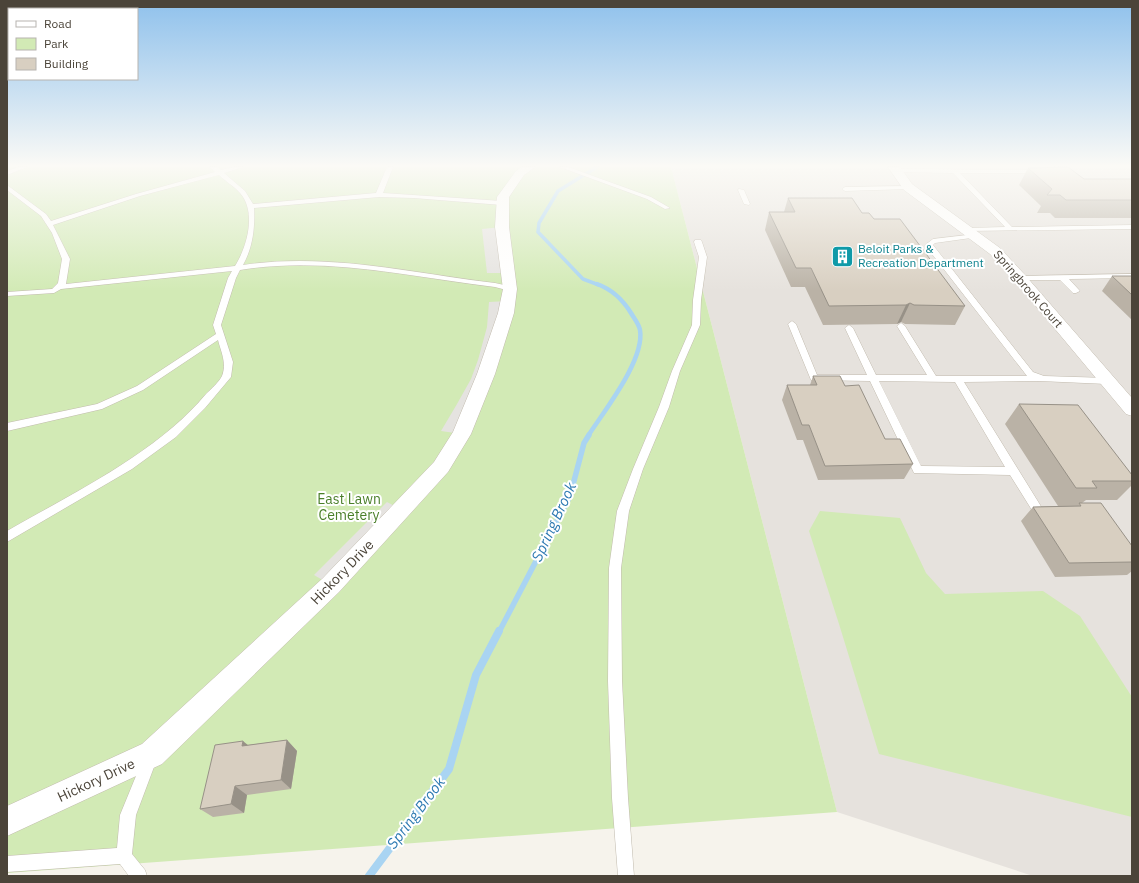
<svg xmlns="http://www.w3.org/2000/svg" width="1139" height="883" font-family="'IBM Plex Sans',sans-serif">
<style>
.industrial{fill:#e6e2dd}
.green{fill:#d2eab5}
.parking{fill:#e5e3e0}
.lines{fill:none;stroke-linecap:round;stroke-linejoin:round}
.stream-far3{stroke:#a9d4f2;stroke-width:3.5}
.stream-far2{stroke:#a9d4f2;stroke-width:4.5}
.stream-far1{stroke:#a9d4f2;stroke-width:5.5}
.stream{stroke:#a9d4f2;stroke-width:8}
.lane-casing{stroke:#c2bbae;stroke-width:1}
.street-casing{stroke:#c2bbae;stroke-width:1}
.lane{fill:#fff;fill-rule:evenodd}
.street{fill:#fff;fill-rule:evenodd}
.wall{fill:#bab2a6}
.shaded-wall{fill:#979187}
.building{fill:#d8cfc1;stroke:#979187}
.labels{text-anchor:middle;stroke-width:4;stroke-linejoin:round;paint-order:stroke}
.far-culture-label{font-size:12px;fill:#0d838f;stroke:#fff;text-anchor:start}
.far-street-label{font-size:12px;fill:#4b4439;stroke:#fff}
.park-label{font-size:14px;fill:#4a7f2a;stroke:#fff}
.street-label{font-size:14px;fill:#4b4439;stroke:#fff}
.water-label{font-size:15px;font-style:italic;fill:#2e7ab2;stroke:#fff}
</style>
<rect width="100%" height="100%" fill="#f6f3ec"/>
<!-- industrial -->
<path class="industrial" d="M 671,167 L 1132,167 L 1132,876 L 1033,876 L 837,812 Z"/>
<!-- green -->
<g class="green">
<path d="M 7,167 L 671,167 L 837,812 L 7,873 Z"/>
<path d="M 820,511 L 900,518 L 926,573 L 945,594 L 1043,591 L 1080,616 L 1132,697 L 1132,817 L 879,754 L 839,624 L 809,531 Z"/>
</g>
<!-- parking -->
<g class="parking">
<path d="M 502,227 L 507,273 L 487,273 L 482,229 Z"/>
<path d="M 508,301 L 462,434 L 441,431 L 457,404 L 471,379 L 478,360 L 487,327 L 489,302 Z"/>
<path d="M 387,502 L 402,510 L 331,585 L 314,575 Z"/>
</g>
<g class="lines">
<!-- stream-far3 -->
<path class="stream-far3" d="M 597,167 L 558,191 L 539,223 L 538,232 L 583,279 L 599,285"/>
<!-- stream-far2 -->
<path class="stream-far2" d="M 588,436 C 604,411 645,360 640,330 C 639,324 634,318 631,313 C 623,300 611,289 597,284"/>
<!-- stream-far1 -->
<path class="stream-far1" d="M 499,632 L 570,496 L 584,443 L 589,435"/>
<!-- stream -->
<path class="stream" d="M 369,876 L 449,769 L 476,675 L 499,631"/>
<defs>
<g id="lane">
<path d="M 19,167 L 27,167 L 7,175 L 7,171 Z"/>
<path d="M 210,167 L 217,167 L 221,170 L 234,167 L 243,167 L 224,173 L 245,191 L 253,204 L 376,193 L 387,167 L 393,167 L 383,193 L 502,201 L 505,203 L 502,205 L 414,198 L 379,197 L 254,208 C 255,228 253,247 243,265 C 327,252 412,273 495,283 L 513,287 L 514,289 L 510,291 L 495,287 C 410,277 325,256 240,270 L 236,278 L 221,325 L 233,362 L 231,377 L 205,408 L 176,437 L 132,469 L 7,542 L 7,531 C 73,493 157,453 206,394 C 211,389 219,382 222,376 C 227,363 221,352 218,340 L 143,390 L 102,409 L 7,431 L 7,423 L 97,404 L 137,386 L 216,334 L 213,325 L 228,278 L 232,271 L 61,289 L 54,293 L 7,296 L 7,292 L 52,289 L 58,283 L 62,259 L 52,233 L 41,216 L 7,190 L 7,185 L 46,214 L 51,221 L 136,194 L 215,172 ZM 219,175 C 225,181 234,186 240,193 C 257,212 247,247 235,266 L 66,284 L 70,259 L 53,225 L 140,196 Z"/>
<path d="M 560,167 L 568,167 L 651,197 L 670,208 L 665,209 L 647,199 Z"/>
<path d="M 897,169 L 1041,170 L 1041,172 L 1039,173 L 960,173 L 1012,227 L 1132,225 L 1132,229 L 965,231 L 964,230 L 967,228 L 1005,227 L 953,173 L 895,172 L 895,170 Z"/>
<path d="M 910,186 L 910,188 L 908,189 L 845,191 L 842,189 L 845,187 Z"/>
<path d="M 739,189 L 744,190 L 750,204 L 749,205 L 744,204 L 738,190 Z"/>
<path d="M 976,234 L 979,236 L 978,237 L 935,243 L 933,245 L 1033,372 L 1044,376 L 1107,378 L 1112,381 L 1107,384 L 1040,381 L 964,382 L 1042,508 L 1050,509 L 1052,512 L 1050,515 L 1046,516 L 1035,515 L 1010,475 L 914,473 L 870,381 L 811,380 L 788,324 L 792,321 L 796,324 L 817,375 L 867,375 L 845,328 L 849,325 L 853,328 L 876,375 L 927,375 L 897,326 L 901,323 L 905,326 L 936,376 L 1027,376 L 925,245 L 933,239 ZM 879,381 L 955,382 L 1005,467 L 921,466 Z"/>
<path d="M 695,240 L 701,240 L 702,242 L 707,257 L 701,300 L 700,325 L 680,371 L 669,407 L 643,469 L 629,511 L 621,568 L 622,681 L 628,798 L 634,876 L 618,876 L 612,798 L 608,681 L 609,568 L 617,511 L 633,469 L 659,407 L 672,371 L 692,325 L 693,300 L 699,257 L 694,242 Z"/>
<path d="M 1132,274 L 1132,278 L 1069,279 L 1080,291 L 1076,293 L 1073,293 L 1060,280 L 1020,280 L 1016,278 L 1020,276 Z"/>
<path d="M 150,752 L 155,754 L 157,759 L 136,815 L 132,854 L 145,870 L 147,876 L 129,876 L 120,864 L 7,872 L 7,856 L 117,848 L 120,815 L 145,754 Z"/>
</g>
<g id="street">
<path d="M 522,167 L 535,167 L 524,175 L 509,197 L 509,227 L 517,289 L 514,313 L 495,374 L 471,434 L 448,472 L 339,592 L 162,764 L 7,836 L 7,806 L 142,744 L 323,578 L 434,462 L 453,432 L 477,374 L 498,313 L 503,289 L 495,227 L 497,197 L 516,171 Z"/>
<path d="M 888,167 L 900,167 L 912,184 L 1000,248 L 1025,275 L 1132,398 L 1132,416 L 1126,414 L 1015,281 L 990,254 L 904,190 Z"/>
</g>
</defs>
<!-- lane casing -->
<use href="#lane" class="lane-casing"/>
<!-- street casing -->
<use href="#street" class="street-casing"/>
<!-- lane -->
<use href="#lane" class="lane"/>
<!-- street -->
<use href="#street" class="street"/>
</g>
<!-- wall -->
<g class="wall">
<path d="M 1028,168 L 1084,179 L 1132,179 L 1132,218 L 1055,218 L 1050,213 L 1037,213 L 1041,206 L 1019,185 Z"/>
<path d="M 788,198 L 862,213 L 874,219 L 965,306 L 955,325 L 905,324 L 901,322 L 897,324 L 823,325 L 805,287 L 791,287 L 765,230 L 769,212 L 784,212 Z"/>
<path d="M 1112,276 L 1132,276 L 1132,320 L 1102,291 Z"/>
<path d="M 813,376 L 845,386 L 885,439 L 913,464 L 904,479 L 818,480 L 803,440 L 797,440 L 782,400 L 787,385 L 810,385 Z"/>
<path d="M 1019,404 L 1132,475 L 1132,485 L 1117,500 L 1086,500 L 1082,503 L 1132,546 L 1132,571 L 1127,575 L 1055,577 L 1021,521 L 1033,507 L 1058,506 L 1005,424 Z"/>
<path d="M 287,740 L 297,751 L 291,789 L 247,795 L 244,813 L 213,817 L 200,809 L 248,745 Z"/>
</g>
<!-- shaded-wall -->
<g class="shaded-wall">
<path d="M 910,303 L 901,322 L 897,324 L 906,305 Z"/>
<path d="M 287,740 L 297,751 L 291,789 L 281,780 Z"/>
<path d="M 243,741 L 255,751 L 242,746 Z"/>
<path d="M 235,786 L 247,795 L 244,813 L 231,804 Z"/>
</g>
<!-- building -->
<g class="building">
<path d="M 1068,167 L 1084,179 L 1132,179 L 1132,200 L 1066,200 L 1060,195 L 1047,195 L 1052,189 L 1028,168 Z"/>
<path d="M 788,198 L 852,198 L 862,213 L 869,213 L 874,219 L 900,219 L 965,306 L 914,305 L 910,303 L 906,305 L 829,306 L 811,268 L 796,268 L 769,212 L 795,212 Z"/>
<path d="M 1112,276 L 1132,276 L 1132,295 Z"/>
<path d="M 813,376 L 840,376 L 845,386 L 859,385 L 885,439 L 900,439 L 913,464 L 825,466 L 809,425 L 802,425 L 787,385 L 817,385 Z"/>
<path d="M 1019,404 L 1078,405 L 1132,475 L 1132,481 L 1092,481 L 1097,488 L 1076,488 Z"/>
<path d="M 1079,503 L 1101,503 L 1132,546 L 1132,562 L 1069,563 L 1033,507 L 1081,506 Z"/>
<path d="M 287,740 L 281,780 L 235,786 L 231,804 L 200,809 L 215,745 L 243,741 L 242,746 Z"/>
</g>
<!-- sky -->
<linearGradient id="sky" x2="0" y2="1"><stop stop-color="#8fc1ec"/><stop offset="0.57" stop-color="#fbfaf6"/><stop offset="1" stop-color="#fbfaf6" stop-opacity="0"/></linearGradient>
<rect width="1139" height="291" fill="url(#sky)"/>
<!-- icons -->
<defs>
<symbol id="building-square" viewBox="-11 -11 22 22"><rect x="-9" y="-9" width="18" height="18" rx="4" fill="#0f9aa8" stroke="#fff"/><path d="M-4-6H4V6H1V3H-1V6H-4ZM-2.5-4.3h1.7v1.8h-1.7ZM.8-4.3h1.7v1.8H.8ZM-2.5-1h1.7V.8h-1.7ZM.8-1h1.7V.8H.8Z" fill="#fff"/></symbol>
</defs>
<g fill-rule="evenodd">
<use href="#building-square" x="830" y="244" width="25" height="25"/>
</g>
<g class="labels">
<!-- far-culture labels -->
<g class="far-culture-label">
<text x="858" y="253">Beloit Parks &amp;<tspan x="858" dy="14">Recreation Department</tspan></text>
</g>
<!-- far-street labels -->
<g class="far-street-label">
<text transform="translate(1028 289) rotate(49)" y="4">Springbrook Court</text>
</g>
<!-- park labels -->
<g class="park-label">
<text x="349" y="504">East Lawn<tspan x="349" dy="16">Cemetery</tspan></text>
</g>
<!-- street labels -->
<g class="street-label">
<text transform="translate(342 572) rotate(-46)" y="5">Hickory Drive</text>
<text transform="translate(96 780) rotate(-25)" y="5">Hickory Drive</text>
</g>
<!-- water labels -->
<g class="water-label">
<text transform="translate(554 522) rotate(-65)" y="5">Spring Brook</text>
<text transform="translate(416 813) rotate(-53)" y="5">Spring Brook</text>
</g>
</g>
<!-- border -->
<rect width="1139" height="883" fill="none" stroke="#4b4439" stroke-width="16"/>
<!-- legend -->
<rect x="8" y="8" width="130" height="72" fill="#ffffff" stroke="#b7b4b0"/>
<rect x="16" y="21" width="20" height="6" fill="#ffffff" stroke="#b7b4b0"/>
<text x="44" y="28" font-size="12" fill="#4b4439">Road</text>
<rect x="16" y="38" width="20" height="12" fill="#d2eab5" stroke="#b7b4b0"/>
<text x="44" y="48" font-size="12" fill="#4b4439">Park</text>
<rect x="16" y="58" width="20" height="12" fill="#d8cfc1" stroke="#b7b4b0"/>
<text x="44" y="68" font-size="12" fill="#4b4439">Building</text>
</svg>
